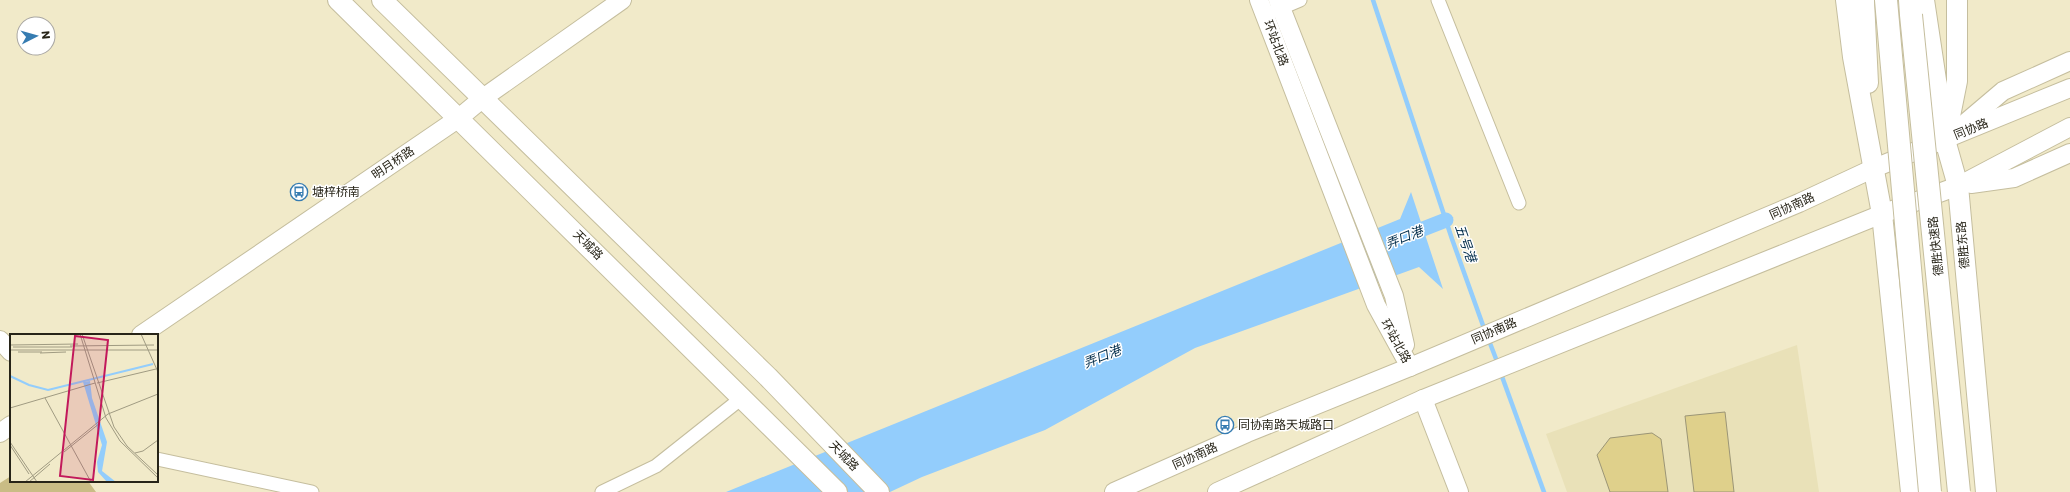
<svg xmlns="http://www.w3.org/2000/svg" width="2070" height="492" font-family="Poppins,'Noto Sans SC',sans-serif">
<style>
.built{fill:#e9e1b8}
.green{fill:#c9bc85}
.water{fill:#93cdfc}
.lines{fill:none;stroke-linecap:round;stroke-linejoin:round}
.stream{stroke:#93cdfc;stroke-width:4.5}
.canal{stroke:#93cdfc;stroke-width:15}
.building{fill:#dfd08b;stroke:#9b9576}
.street-casing{stroke:#c5be9e;stroke-width:15}
.secondary-casing{stroke:#c5be9e;stroke-width:20}
.primary-casing{stroke:#c5be9e;stroke-width:22}
.highway-casing{stroke:#c5be9e;stroke-width:24}
.street{stroke:#fff;stroke-width:13}
.secondary{stroke:#fff;stroke-width:18}
.primary{stroke:#fff;stroke-width:20}
.highway{stroke:#fff;stroke-width:22}
.highway-bridge-casing{stroke:#c5be9e;stroke-width:24;stroke-linecap:butt}
.highway-bridge{stroke:#fff;stroke-width:22}
.labels{text-anchor:middle;stroke-width:3;stroke-linejoin:round;paint-order:stroke}
.street-label{font-size:12px;fill:#272418;stroke:#fff}
.poi-label{font-size:12px;fill:#272418;stroke:#fff;text-anchor:start}
.water-label{font-size:13px;font-style:italic;fill:#002c4a;stroke:#fff}
.inset-river{fill:none;stroke:#93cdfc;stroke-width:2}
.inset-road{fill:none;stroke:#a09b82;stroke-width:1}
.view{fill:#c2185b;fill-opacity:0.15;stroke:#c2185b;stroke-width:2}
.inset-edge{fill:none;stroke:#272418;stroke-width:2}
</style>
<rect width="100%" height="100%" fill="#f1eac9"/>
<!-- built -->
<path class="built" d="M 1797,345 L 1819,492 L 1567,492 L 1546,434 Z"/>
<!-- green -->
<path class="green" d="M 11,476 L 11,481 L 88,481 L 96,492 L 0,492 L 0,483 Z"/>
<!-- water -->
<path class="water" d="M 1411,192 L 1443,289 L 1419,267 L 1195,348 L 1045,430 L 922,477 L 890,492 L 726,492 L 1400,219 Z"/>
<g class="lines">
<!-- stream -->
<g class="stream">
<path d="M 1373,0 L 1452,239 L 1485,331"/>
<path d="M 1488,338 L 1498,364"/>
<path d="M 1500,371 L 1544,492"/>
</g>
<!-- canal -->
<path class="canal" d="M 1405,236 L 1446,220"/>
</g>
<!-- building -->
<g class="building">
<path d="M 1725,412 L 1734,492 L 1694,492 L 1685,416 Z"/>
<path d="M 1652,433 L 1661,439 L 1668,492 L 1610,492 L 1597,455 L 1610,438 Z"/>
</g>
<g class="lines">
<defs>
<g id="street">
<path d="M 1438,0 L 1519,203"/>
<path d="M 1274,11 L 1300,0"/>
<path d="M 157,459 L 312,492"/>
<path d="M 602,492 L 656,466 L 743,397"/>
</g>
<g id="secondary">
<path d="M 1259,0 L 1376,305 L 1410,367"/>
<path d="M 1278,0 L 1394,296 L 1405,345"/>
<path d="M 1957,130 L 2003,91 L 2070,61"/>
<path d="M 1971,184 L 2014,178 L 2070,153"/>
<path d="M 141,335 L 459,118 L 483,98 L 622,0"/>
<path d="M 0,340 L 11,352"/>
<path d="M 1423,399 L 1459,492"/>
<path d="M 0,433 L 11,425"/>
<path d="M 1114,492 L 1247,433 L 1410,367 L 1799,203 L 1872,169 L 2070,88"/>
<path d="M 1217,492 L 1423,399 L 1882,214 L 1958,186 L 2070,127"/>
</g>
<g id="primary">
<path d="M 338,0 L 837,492"/>
<path d="M 382,0 L 768,377 L 879,492"/>
<path d="M 1846,0 L 1853,57 L 1882,214 L 1911,492"/>
<path d="M 1864,0 L 1868,83"/>
<path d="M 1924,0 L 1945,140 L 1958,186 L 1986,492"/>
<path d="M 1948,126 L 1957,81 L 1957,0"/>
</g>
<path id="highway" d="M 1910,0 L 1911,15"/>
</defs>
<!-- street casing -->
<use href="#street" class="street-casing"/>
<!-- secondary casing -->
<use href="#secondary" class="secondary-casing"/>
<!-- primary casing -->
<use href="#primary" class="primary-casing"/>
<!-- highway casing -->
<use href="#highway" class="highway-casing"/>
<!-- street -->
<use href="#street" class="street"/>
<!-- secondary -->
<use href="#secondary" class="secondary"/>
<!-- primary -->
<use href="#primary" class="primary"/>
<!-- highway -->
<use href="#highway" class="highway"/>
<defs>
<g id="highway-bridge">
<path d="M 1886,0 L 1930,492"/>
<path d="M 1911,15 L 1959,492"/>
</g>
</defs>
<!-- highway-bridge casing -->
<use href="#highway-bridge" class="highway-bridge-casing"/>
<!-- highway-bridge -->
<use href="#highway-bridge" class="highway-bridge"/>
</g>
<!-- icons -->
<defs>
<symbol id="bus-ring" viewBox="-11 -11 22 22"><circle r="9.5" fill="#fff" stroke="#367cb1" stroke-width="1.5"/><path d="M-5-6H5V4H4V6H2V4H-2V6H-4V4H-5ZM-3.5-4V0h7V-4ZM-3.5 1.2v1.5H-2V1.2ZM2 1.2v1.5H3.5V1.2Z" fill="#367cb1"/></symbol>
</defs>
<g fill-rule="evenodd">
<use href="#bus-ring" x="289" y="182" width="20" height="20"/>
<use href="#bus-ring" x="1215" y="415" width="20" height="20"/>
</g>
<g class="labels">
<!-- street labels -->
<g class="street-label">
<text transform="translate(1276 43) rotate(69)" y="4">环站北路</text>
<text transform="translate(1971 129) rotate(-22)" y="4">同协路</text>
<text transform="translate(393 163) rotate(-34)" y="4">明月桥路</text>
<text transform="translate(1792 206) rotate(-24)" y="4">同协南路</text>
<text transform="translate(588 245) rotate(45)" y="4">天城路</text>
<text transform="translate(1963 245) rotate(-95)" y="4">德胜东路</text>
<text transform="translate(1936 246) rotate(-96)" y="4">德胜快速路</text>
<text transform="translate(1494 331) rotate(-23)" y="4">同协南路</text>
<text transform="translate(1396 341) rotate(61)" y="4">环站北路</text>
<text transform="translate(844 456) rotate(46)" y="4">天城路</text>
<text transform="translate(1195 456) rotate(-24)" y="4">同协南路</text>
</g>
<!-- poi labels -->
<g class="poi-label">
<text x="312" y="196">塘梓桥南</text>
<text x="1238" y="429">同协南路天城路口</text>
</g>
<!-- water labels -->
<g class="water-label">
<text transform="translate(1404 237) rotate(-22)" y="5">弄口港</text>
<text transform="translate(1466 243) rotate(71)" y="5">五号港</text>
<text transform="translate(1102 356) rotate(-22)" y="5">弄口港</text>
</g>
</g>
<!-- overview -->
<g transform="translate(10 334)">
<rect width="148" height="148" fill="#f1eac9"/>
<path d="M 80,47 L 82,64 L 97,108 L 92,137 L 106,148 L 97,148 L 88,138 L 87,128 L 92,111 L 73,48 Z" fill="#93cdfc"/>
<path class="inset-river" d="M 0,42 L 19,51 L 38,56 L 143,30"/>
<path class="inset-road" d="M 70,0 L 96,84 L 110,107 L 148,144M 72,0 L 104,93 L 117,112 L 148,141M 131,0 L 148,38M 0,11 L 68,10M 60,12 L 144,11M 3,13 L 62,13M 0,16 L 148,16M 8,18 L 32,18M 30,19 L 56,18M 87,49 L 146,35M 35,64 L 81,148M 0,74 L 85,49M 0,108 L 27,148M 0,111 L 19,140M 54,118 L 90,89M 125,119 L 133,117 L 148,106M 15,148 L 98,80 L 148,60M 19,148 L 40,130"/>
<path class="view" d="M 65,2 L 98,6 L 83,146 L 50,142 Z"/>
<rect width="148" height="148" class="inset-edge"/>
</g>
<!-- north arrow -->
<g transform="translate(36 36) rotate(84)"><circle r="19" fill="#ffffff" stroke="#a9a7a3"/>
<path d="M0-3L7 15L0 10L-7 15Z" fill="#367cb1"/>
<text y="-6" font-size="11" font-weight="bold" text-anchor="middle" fill="#272418">N</text>
</g>
</svg>
